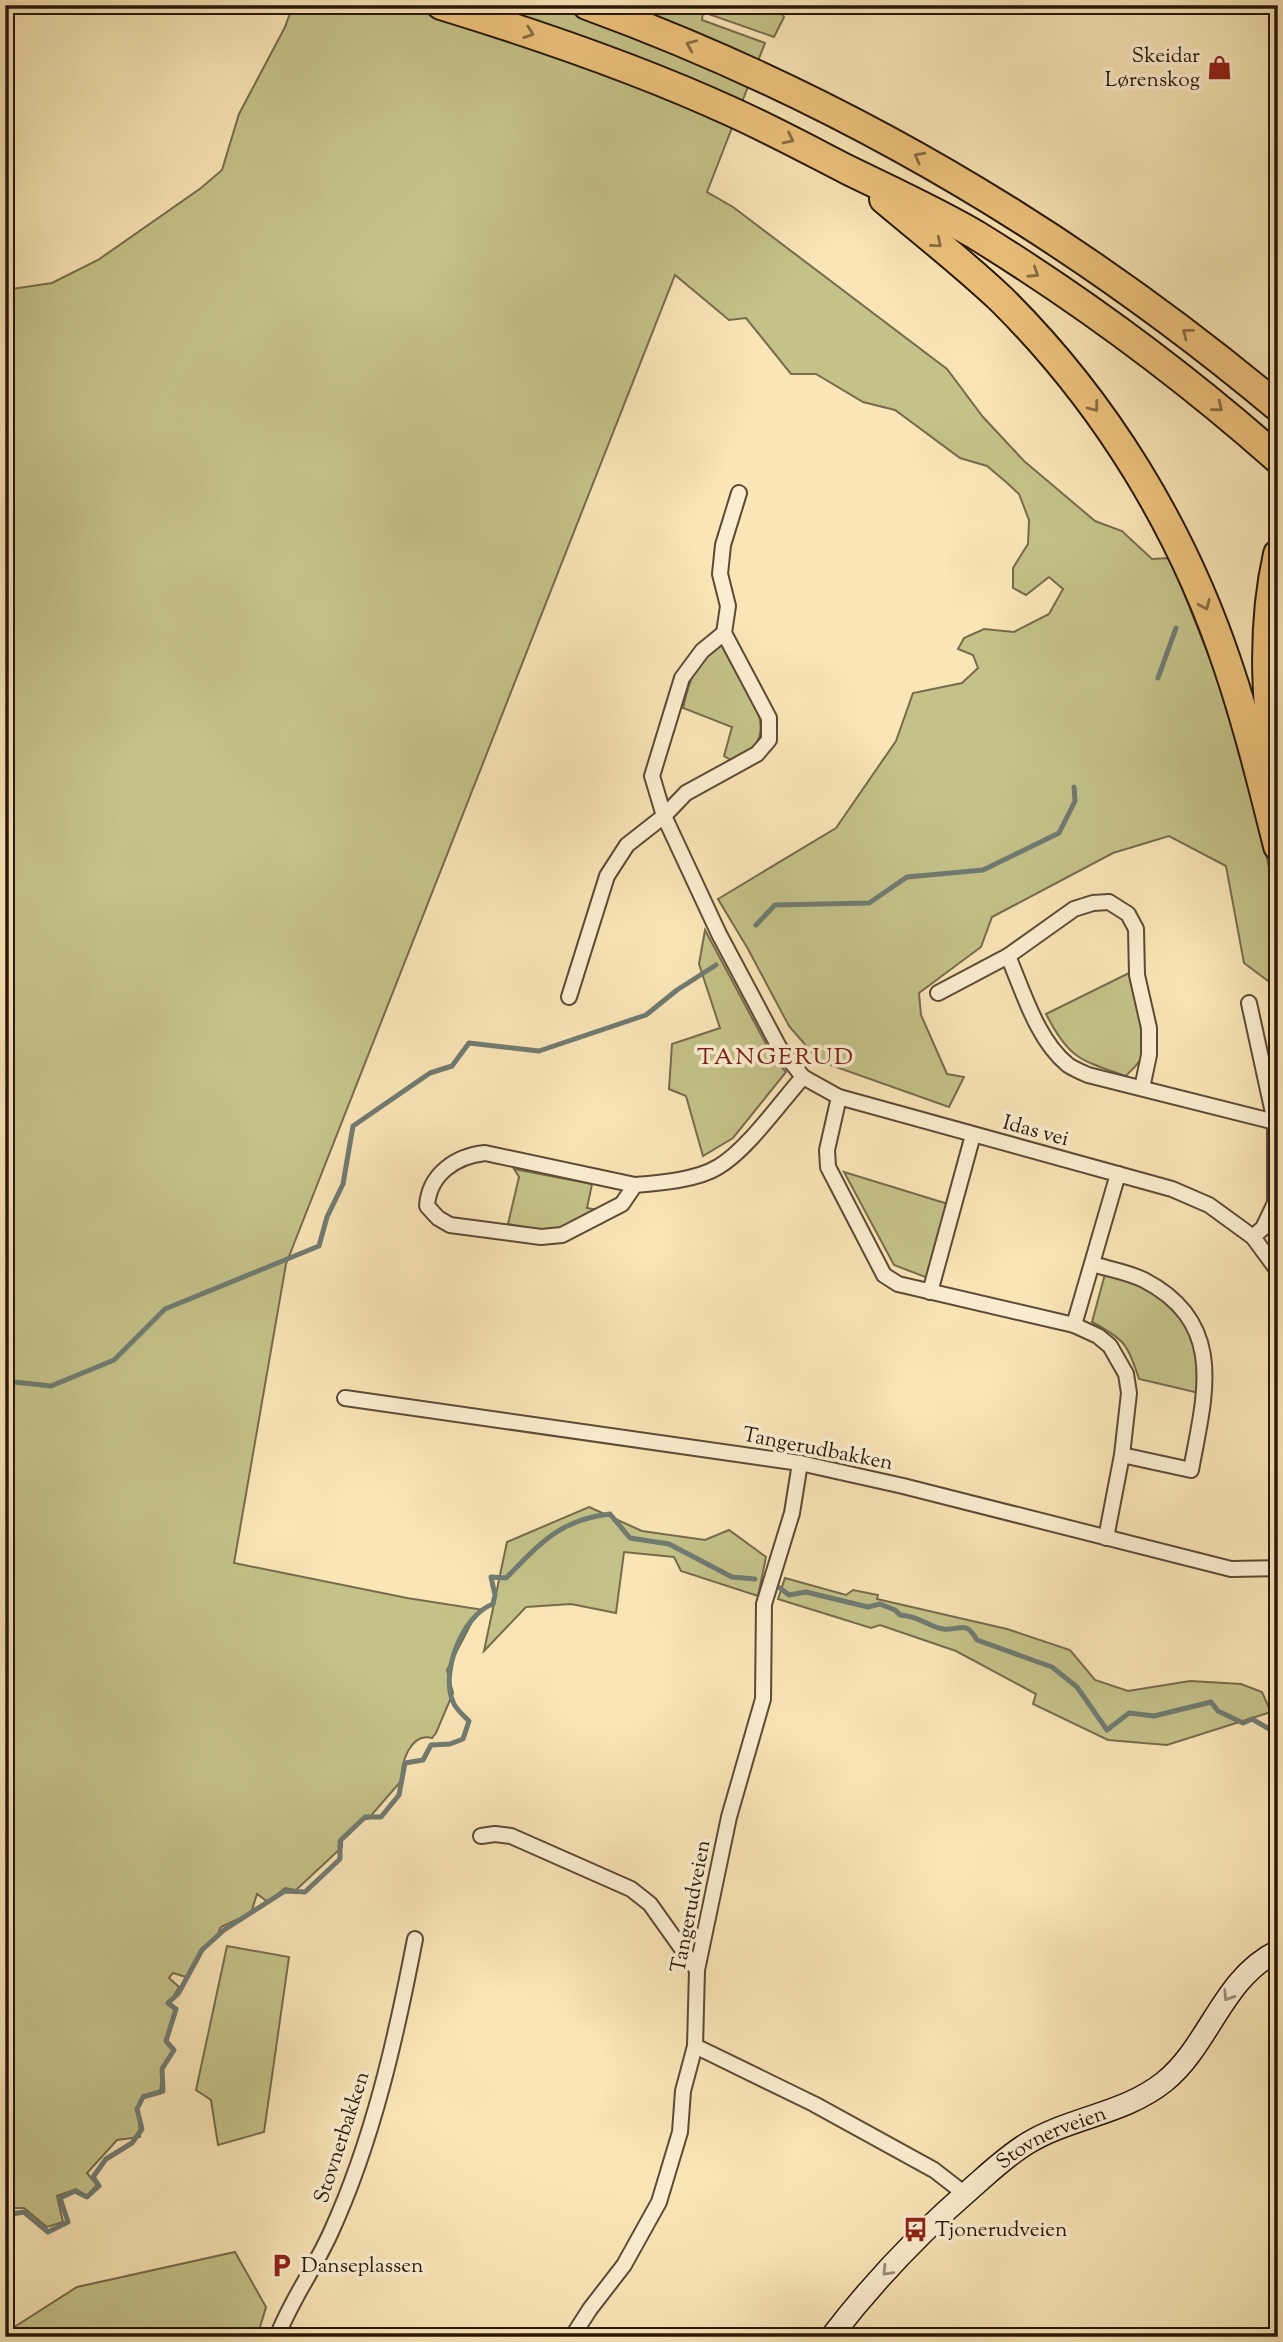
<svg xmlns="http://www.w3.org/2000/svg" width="1283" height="2342" font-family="'Sorts Mill Goudy',serif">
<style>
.green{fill:#c4c289;stroke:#766c4a;stroke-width:2}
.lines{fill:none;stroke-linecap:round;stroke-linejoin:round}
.stream{stroke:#707b71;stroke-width:5}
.street-casing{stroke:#5d4a35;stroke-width:18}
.secondary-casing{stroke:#29170a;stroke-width:24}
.highway-casing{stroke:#29170a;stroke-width:32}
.street{stroke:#fbeed0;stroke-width:14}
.secondary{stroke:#fbeed0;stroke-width:21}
.highway{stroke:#ecc27b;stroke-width:28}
.oneway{stroke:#8a6c42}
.oneway2{stroke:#9c8d77}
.labels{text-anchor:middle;stroke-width:7;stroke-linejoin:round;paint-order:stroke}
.poi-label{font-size:21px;fill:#29170a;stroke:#fbeed0;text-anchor:start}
.street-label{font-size:21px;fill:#29170a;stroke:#fbeed0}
.quarter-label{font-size:24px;letter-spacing:2px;fill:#7a1f14;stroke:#fbeed0}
</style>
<rect width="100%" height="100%" fill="#f9e5b6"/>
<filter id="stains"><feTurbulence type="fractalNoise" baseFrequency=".00286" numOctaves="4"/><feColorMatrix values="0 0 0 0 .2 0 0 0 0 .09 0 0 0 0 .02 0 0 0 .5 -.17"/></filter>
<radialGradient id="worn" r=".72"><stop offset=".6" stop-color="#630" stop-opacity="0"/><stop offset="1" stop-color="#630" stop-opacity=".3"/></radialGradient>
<!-- green -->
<g class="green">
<path d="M 293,5 L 774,5 L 779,8 L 784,17 L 774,37 L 703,12 L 702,20 L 765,43 L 707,192 L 733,207 L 947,369 L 983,417 L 1024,461 L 1095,521 L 1122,531 L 1152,559 L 1170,558 L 1225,697 L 1263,838 L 1278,913 L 1278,1008 L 1272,984 L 1244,963 L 1226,866 L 1169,836 L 1113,853 L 992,917 L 981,947 L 919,993 L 921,1015 L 947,1074 L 964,1077 L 949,1107 L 819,1061 L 789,1026 L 748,949 L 718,899 L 836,828 L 896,741 L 913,693 L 962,683 L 978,668 L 973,655 L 958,649 L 964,638 L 984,629 L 1014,632 L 1049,614 L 1063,589 L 1049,577 L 1026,595 L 1013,588 L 1013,568 L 1028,544 L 1029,520 L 1019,494 L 1006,482 L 987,466 L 960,458 L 895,410 L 863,402 L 816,374 L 791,374 L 746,318 L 729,320 L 675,275 L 286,1264 L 234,1563 L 407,1598 L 484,1610 L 475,1616 L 447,1670 L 453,1693 L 436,1733 L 432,1738 C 411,1732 400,1763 402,1780 L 368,1819 L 363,1819 L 342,1839 L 342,1847 L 296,1890 L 285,1888 L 268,1902 L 257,1894 L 251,1913 L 221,1927 L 215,1940 L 201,1949 L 186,1977 L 173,1973 L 169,1978 L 179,1987 L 170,2002 L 176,2014 L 165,2041 L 174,2050 L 162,2071 L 160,2094 L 143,2095 L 138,2107 L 140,2137 L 117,2140 L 87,2173 L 97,2185 L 87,2196 L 76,2189 L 57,2196 L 63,2222 L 47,2227 L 24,2208 L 5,2208 L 5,286 L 12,289 L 52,283 L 98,260 L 201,188 L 222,170 L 239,114 L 285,27 Z"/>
<path d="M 721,644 C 734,667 777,721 754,746 C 749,752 738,756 731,760 L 724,756 L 732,727 L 683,708 C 690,677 694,664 721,644 Z"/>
<path d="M 705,930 L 773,1057 L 786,1072 L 733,1138 L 703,1156 L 686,1096 L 669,1089 L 672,1044 L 720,1028 L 699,964 Z"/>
<path d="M 1131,972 C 1135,993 1149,1034 1143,1054 C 1141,1063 1132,1069 1126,1076 C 1080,1060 1069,1059 1046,1014 Z"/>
<path d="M 514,1169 L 592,1184 L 587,1208 L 598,1210 L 552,1233 L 508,1224 L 519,1177 Z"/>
<path d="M 844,1172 L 948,1204 L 928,1278 L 894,1265 Z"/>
<path d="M 1105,1274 L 1139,1284 L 1166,1299 L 1186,1323 L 1201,1363 L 1199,1393 L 1139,1379 C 1128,1344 1124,1339 1092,1322 Z"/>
<path d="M 589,1507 L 642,1531 L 705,1540 L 729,1530 L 766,1557 L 758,1596 L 681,1571 L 674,1557 L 624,1552 L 616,1613 L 571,1604 L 526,1607 L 484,1651 L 507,1542 Z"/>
<path d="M 785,1578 L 846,1595 L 853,1590 L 878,1595 L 877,1599 L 1007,1629 L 1070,1650 L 1095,1680 L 1128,1691 L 1190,1681 L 1241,1684 L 1262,1692 L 1271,1712 L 1167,1745 L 1108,1740 L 1033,1704 L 1036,1694 L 956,1651 L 880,1625 L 871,1628 L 778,1599 Z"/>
<path d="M 227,1946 L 289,1957 L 264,2132 L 218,2145 L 211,2100 L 196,2090 Z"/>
<path d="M 235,2252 L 266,2307 L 257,2337 L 5,2337 L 5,2333 L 77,2287 Z"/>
</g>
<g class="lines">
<!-- stream -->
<g class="stream">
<path d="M 1158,678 L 1176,628"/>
<path d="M 756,925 L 775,905 L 869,903 L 907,877 L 983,870 L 1059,833 L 1075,801 L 1074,787"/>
<path d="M 5,1381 L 51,1386 L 114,1360 L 165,1309 L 319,1246 L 327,1217 L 343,1184 L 353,1126 L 430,1073 L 452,1066 L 469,1043 L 539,1051 L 646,1015 L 677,990 L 716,965"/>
<path d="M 780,1588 L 789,1595 L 806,1592 L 868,1607 L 880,1604 L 895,1610 L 900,1615 C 920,1616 929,1627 943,1629 C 961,1631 965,1619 977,1640 L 1052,1667 L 1077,1687 L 1107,1730 L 1129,1713 L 1154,1716 L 1211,1702 L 1218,1711 L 1243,1723 L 1252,1719 L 1278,1734"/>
<path d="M 5,2215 L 24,2212 L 48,2232 L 68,2222 L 60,2198 L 75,2191 L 87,2197 L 99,2186 L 93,2177 L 106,2159 L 132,2143 L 142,2129 L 137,2109 L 143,2097 L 163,2091 L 162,2069 L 174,2050 L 166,2041 L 176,2009 L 168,2003 L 178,1994 L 202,1950 L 224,1930 L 285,1891 L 305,1892 L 340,1859 L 340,1841 L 365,1817 L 381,1817 L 399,1795 L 405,1763 L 423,1760 L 431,1745 L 450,1744 L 463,1739 L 469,1721 C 464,1716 457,1710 454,1704 C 439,1675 462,1615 493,1604 L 495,1595 L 491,1577 L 506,1578 C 541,1543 559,1520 610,1514 L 630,1538 L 669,1544 L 732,1577 L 755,1579"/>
</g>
<defs>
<g id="street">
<path d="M 724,633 L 702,651 L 682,678 L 652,776 L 664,816 L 719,934 L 779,1047 L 803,1077 L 839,1097 L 1172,1189 L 1209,1205 L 1253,1237 L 1278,1271"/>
<path d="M 1008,956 C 1023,991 1037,1040 1068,1065 C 1074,1069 1081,1072 1088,1075 L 1275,1122"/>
<path d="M 938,993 L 1008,956 L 1074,909 L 1093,903 L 1109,902 L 1128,914 L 1136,929 L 1137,975 L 1149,1028 L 1149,1055 L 1142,1088"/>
<path d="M 569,997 L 607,876 L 627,845 L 664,816 L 686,793 L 757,754 L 769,740 L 769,718 L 724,633 L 728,606 L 720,574 L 723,545 L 739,493"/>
<path d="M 1249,1003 L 1275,1122 L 1275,1203 L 1263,1228 L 1253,1237"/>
<path d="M 839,1097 L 827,1150 L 828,1167 L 884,1275 L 898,1284 L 1074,1325 L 1118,1174"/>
<path d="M 635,1185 L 485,1153 C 456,1156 429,1174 427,1206 L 438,1218 L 450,1225 L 541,1237 L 562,1235 L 622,1204 L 635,1185 C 660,1183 697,1180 718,1167 C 747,1150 780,1103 803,1077"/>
<path d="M 1092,1264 C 1109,1269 1128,1272 1144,1280 C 1227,1323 1205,1394 1191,1470 L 1122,1455"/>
<path d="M 930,1292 L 973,1135"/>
<path d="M 1074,1325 L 1098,1336 L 1110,1346 L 1126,1374 L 1129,1393 L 1122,1455 L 1106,1538"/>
<path d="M 345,1398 L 800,1463 L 903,1486 L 1231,1569 L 1278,1568"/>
<path d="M 481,1836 L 495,1834 L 511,1836 L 631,1889 L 650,1904 L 697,1970"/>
<path d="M 695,2046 L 814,2104 L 934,2170 L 965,2194"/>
<path d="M 277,2337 C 291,2300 315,2268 331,2232 C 373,2140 396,2038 415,1939"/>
<path d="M 572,2337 L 590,2309 L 624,2265 L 659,2202 L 680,2132 L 683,2091 L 695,2046 L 697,1970 L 729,1817 L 763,1699 L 764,1604 L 792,1513 L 800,1463"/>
</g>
<g id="secondary">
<path id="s1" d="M 831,2337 C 873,2282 922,2231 974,2186 C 991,2171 1008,2155 1028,2143 C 1071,2117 1124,2114 1164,2082 C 1210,2045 1222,1978 1278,1951"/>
</g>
<g id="highway">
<path d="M 441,5 C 539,35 636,68 730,111 C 770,129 809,150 848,170 C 891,191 935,211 976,235 C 1083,301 1184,376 1278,459"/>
<path d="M 587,5 C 842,98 1070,233 1278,407"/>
<path d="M 884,199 C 923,232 964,264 1001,299 C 1105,402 1182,528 1228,666 C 1248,725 1263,786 1278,846"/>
<path d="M 1275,777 C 1267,701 1261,629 1278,554"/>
</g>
</defs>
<!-- street casing -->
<use href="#street" class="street-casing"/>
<!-- secondary casing -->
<use href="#secondary" class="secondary-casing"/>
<!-- highway casing -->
<use href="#highway" class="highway-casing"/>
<!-- street -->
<use href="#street" class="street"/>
<!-- secondary -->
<use href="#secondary" class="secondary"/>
<!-- highway -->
<use href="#highway" class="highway"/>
</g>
<!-- one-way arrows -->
<defs><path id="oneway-chevron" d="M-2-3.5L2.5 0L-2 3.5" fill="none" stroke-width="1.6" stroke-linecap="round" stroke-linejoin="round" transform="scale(1.75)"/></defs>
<g class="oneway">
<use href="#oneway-chevron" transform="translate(529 33) rotate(19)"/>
<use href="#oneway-chevron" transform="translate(691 45) rotate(-157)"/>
<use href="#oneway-chevron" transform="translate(789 139) rotate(26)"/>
<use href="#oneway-chevron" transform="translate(919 157) rotate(-152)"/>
<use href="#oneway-chevron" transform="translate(937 243) rotate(40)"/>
<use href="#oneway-chevron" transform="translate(1034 273) rotate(33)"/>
<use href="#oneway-chevron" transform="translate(1187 333) rotate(-142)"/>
<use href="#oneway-chevron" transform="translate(1094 407) rotate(53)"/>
<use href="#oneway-chevron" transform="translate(1218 407) rotate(39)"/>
<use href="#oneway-chevron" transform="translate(1205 605) rotate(67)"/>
</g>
<g class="oneway2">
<use href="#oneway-chevron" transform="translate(1228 1996) rotate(123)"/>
<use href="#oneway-chevron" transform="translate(887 2271) rotate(133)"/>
</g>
<!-- icons -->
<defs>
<symbol id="shop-bare" viewBox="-9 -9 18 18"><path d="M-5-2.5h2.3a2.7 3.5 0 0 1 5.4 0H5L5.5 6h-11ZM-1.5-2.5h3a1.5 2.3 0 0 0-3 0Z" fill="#8f2418" stroke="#fbeed0" stroke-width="2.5" paint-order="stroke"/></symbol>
<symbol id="bus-bare" viewBox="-9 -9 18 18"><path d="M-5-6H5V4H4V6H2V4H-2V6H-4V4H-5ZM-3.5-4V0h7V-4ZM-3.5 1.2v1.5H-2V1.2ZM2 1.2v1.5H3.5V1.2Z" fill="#8f2418" stroke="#fbeed0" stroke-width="2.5" paint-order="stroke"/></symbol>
<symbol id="parking-bare" viewBox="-9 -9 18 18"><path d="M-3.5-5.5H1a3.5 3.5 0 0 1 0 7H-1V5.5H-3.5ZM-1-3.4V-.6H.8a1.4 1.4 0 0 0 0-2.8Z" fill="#8f2418" stroke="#fbeed0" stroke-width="2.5" paint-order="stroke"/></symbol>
</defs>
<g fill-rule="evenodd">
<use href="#shop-bare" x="1202" y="50" width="35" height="35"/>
<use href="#bus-bare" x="898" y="2212" width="35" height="35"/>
<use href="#parking-bare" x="264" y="2248" width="35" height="35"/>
</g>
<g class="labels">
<!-- poi labels -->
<g class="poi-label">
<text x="1200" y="62" text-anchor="end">Skeidar<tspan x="1200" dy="24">Lørenskog</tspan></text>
<text x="935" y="2236">Tjonerudveien</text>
<text x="301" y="2272">Danseplassen</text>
</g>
<!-- street labels -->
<g class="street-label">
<text transform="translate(1036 1130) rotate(15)" y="7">Idas vei</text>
<text transform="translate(818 1448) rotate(11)" y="7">Tangerudbakken</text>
<text transform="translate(690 1906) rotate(-79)" y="7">Tangerudveien</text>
<text transform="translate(341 2137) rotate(-72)" y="7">Stovnerbakken</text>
<text dy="7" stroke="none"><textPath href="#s1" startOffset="301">Stovnerveien</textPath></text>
</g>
<!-- quarter labels -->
<g class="quarter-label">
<text x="776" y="1064">TANGERUD</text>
</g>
</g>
<!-- margin -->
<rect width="1283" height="2342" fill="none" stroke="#f9e5b6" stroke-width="28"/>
<rect x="7" y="7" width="1269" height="2328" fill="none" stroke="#29170a" stroke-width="3.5"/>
<rect x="14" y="14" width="1255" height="2314" fill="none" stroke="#29170a" stroke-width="2"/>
<rect width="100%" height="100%" filter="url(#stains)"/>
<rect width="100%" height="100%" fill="url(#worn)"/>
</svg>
